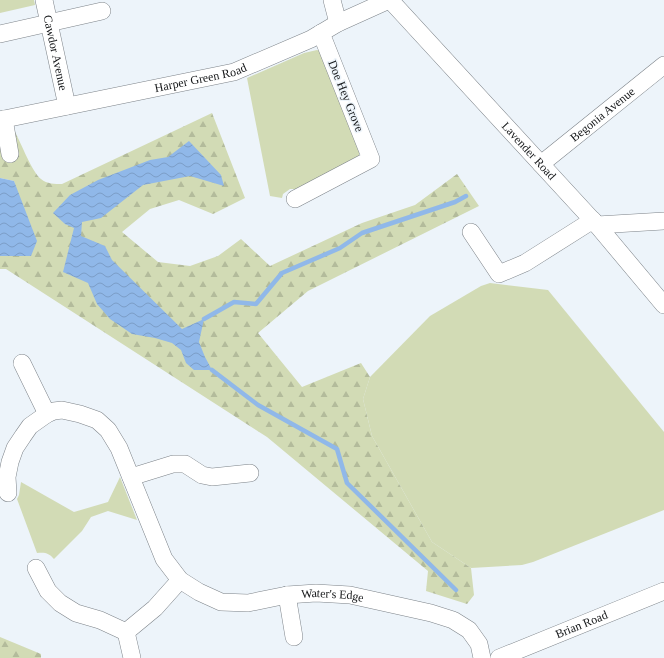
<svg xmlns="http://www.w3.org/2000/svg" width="664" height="658" font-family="'Times New Roman',serif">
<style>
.green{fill:#d2dbb5}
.forest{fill:url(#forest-firs)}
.water{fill:url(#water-waves)}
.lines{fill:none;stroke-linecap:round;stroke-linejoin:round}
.stream{stroke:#90b8e9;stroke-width:4.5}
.minor-casing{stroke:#7d8389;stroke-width:18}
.minor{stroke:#fff;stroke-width:17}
.labels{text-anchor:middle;stroke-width:3;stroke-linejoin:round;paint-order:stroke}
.street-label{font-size:12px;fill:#141618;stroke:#edf4fa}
</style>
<defs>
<pattern id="forest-firs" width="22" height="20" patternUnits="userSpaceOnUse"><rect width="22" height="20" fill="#d2dbb5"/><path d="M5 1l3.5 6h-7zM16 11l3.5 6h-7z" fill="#b3bb9b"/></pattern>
<pattern id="water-waves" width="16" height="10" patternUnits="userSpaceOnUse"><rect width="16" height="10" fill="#90b8e9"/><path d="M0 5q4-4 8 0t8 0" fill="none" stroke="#7b9dc7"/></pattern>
</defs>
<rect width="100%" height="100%" fill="#edf4fa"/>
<!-- green -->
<g class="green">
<path d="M 0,0 L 34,0 L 35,5 L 0,13 Z"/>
<path d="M 317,50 L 320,51 L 359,150 L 359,158 L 298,192 L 294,189 L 290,189 L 283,194 L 282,198 L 270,196 L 247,78 L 304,53 Z"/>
<path d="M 490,283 L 548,290 L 664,432 L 664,510 L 533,562 L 522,565 L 471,568 L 432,542 L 372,436 L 363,399 L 370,377 L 430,316 L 481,286 Z"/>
<path d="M 120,477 L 137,520 L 108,511 L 91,517 L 82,531 L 54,559 C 49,553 45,552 37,553 L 17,499 L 19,495 L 21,482 L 74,512 L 108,502 Z"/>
</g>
<!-- forest -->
<g class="forest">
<path d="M 212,113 L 245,198 L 213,214 L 179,200 L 150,209 L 122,232 L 158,262 L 190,266 L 218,256 L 241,239 L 270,266 L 362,223 L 415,205 L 457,174 L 479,206 L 308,291 L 258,333 L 302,387 L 361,363 L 370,377 L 363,399 L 372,436 L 432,542 L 471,568 L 474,595 L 467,604 L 426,591 L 428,571 L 267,437 L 6,269 L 0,269 L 0,256 L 31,256 L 14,181 L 0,178 L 0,135 L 15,132 C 21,143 32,172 41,179 C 47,184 55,184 62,184 Z"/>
<path d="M 0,637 L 41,654 L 41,658 L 0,658 Z"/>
</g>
<!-- water -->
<g class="water">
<path d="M 189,141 L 221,175 L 224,186 L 190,176 L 143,185 L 101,218 L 82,222 L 81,236 L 105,246 L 112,260 L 182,329 L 204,319 L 199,342 L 205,357 L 212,370 L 194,370 L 186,363 L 181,350 L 172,343 L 155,338 L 132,334 L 110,319 L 97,304 L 88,283 L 63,272 L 74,228 L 65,224 L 53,213 L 70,195 L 98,180 L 150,160 L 168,157 Z"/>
<path d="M 0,178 L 14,181 L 37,241 L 31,256 L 0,256 Z"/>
</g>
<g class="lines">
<!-- stream -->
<g class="stream">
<path d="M 204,319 L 234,302 L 256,304 L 282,273 L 340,248 L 362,233 L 455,202 L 466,196"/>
<path d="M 212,370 L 258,405 L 337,449 L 347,483 L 456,590"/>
</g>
<defs>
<g id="minor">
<path id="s1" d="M 44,0 L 67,106"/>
<path d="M 332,0 L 338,23"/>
<path id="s2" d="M 390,0 L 597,225 L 664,305"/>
<path d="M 0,34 L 102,11"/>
<path d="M 4,119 L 10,154"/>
<path id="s3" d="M 0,120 L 234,72 L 311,39 L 338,23 L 389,0"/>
<path id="s4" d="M 541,164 L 664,65"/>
<path d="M 295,199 L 371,159 L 321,33"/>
<path d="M 597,225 L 664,221"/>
<path d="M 471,232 L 499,274 L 525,263 L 593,220"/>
<path d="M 22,363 L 47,414"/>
<path d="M 131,477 L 173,464 L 185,464 L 202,475 L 212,477 L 250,473"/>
<path id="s5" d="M 8,493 L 7,477 L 10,462 L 15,448 L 23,436 L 30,426 L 47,414 L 54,411 L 62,410 L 80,414 L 97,420 L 108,430 L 119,448 L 164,559 L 180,580 L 199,592 L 221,602 L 248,603 L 287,595 L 316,593 L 350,595 L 431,613 L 453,620 L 469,630 L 479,644 L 482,658"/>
<path d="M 36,568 L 48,591 L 60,603 L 76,613 L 100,620 L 126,632 L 155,608 L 180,580"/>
<path d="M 287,595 L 294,637"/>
<path d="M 126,632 L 132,658"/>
<path id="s6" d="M 499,658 L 664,591"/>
</g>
</defs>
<!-- minor casing -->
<use href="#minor" class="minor-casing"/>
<!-- minor -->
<use href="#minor" class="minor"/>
</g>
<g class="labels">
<!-- street labels -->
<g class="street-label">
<text dy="4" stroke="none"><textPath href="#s1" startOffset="54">Cawdor Avenue</textPath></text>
<text dy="4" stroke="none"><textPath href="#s3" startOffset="205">Harper Green Road</textPath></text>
<text transform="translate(346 96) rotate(68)" y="4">Doe Hey Grove</text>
<text dy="4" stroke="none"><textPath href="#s4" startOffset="79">Begonia Avenue</textPath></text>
<text dy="4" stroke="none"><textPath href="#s2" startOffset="205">Lavender Road</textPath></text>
<text dy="4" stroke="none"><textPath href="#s5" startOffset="487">Water's Edge</textPath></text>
<text dy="4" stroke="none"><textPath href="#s6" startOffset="89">Brian Road</textPath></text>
</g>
</g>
</svg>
